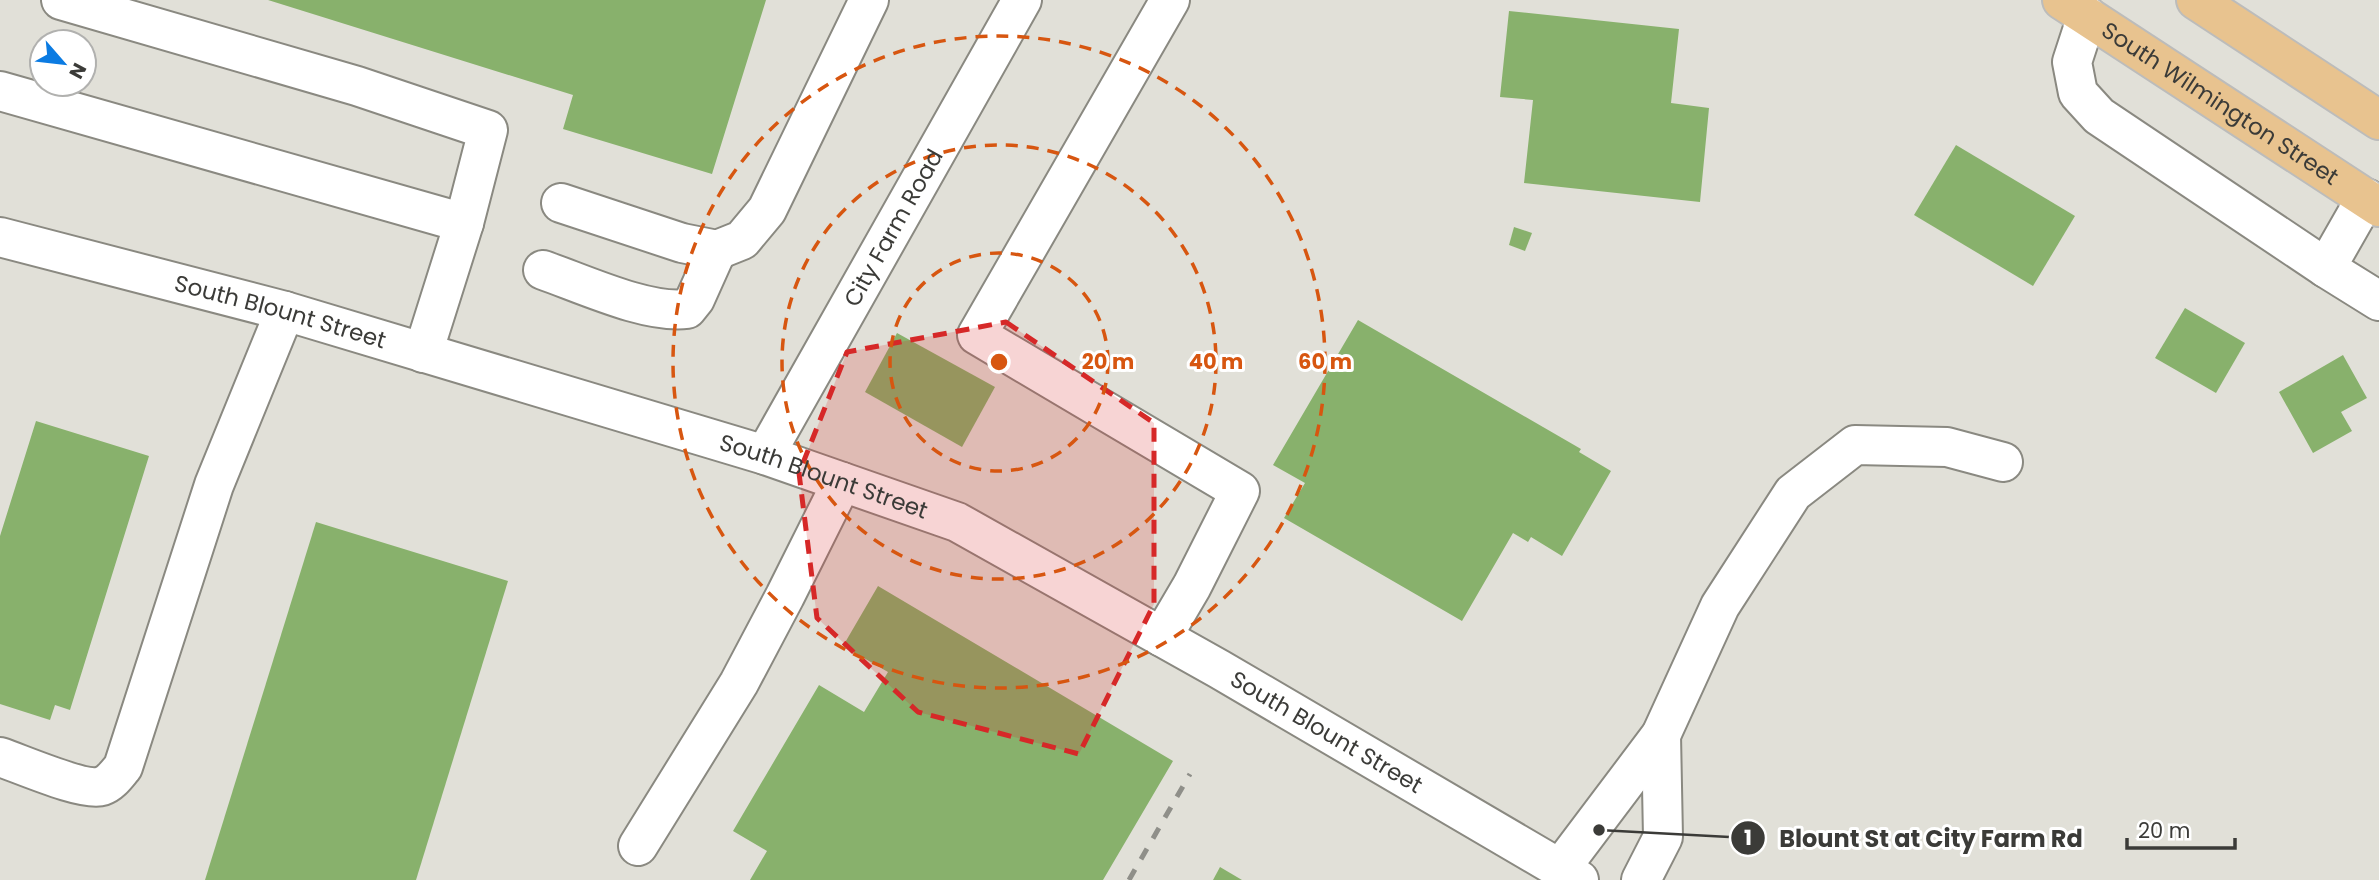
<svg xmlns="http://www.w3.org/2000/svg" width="2379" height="880" font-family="Poppins,sans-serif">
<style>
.building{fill:#88b16c}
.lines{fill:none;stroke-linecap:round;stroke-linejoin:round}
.minor-casing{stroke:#8a8981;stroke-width:42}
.major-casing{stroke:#bcbcbb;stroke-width:42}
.minor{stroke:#fff;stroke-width:38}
.major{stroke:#e8c38f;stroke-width:38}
.rail{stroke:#8f8f89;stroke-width:5;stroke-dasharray:12 12;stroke-linecap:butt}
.marked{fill:#d62828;fill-opacity:0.2;stroke:#d62828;stroke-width:5;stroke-dasharray:14 9;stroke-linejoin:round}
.ring{fill:none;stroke:#d75610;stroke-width:3.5;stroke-dasharray:12 9}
.labels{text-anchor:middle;stroke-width:6;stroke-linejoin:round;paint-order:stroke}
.street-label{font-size:23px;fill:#3b3b38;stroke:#fff}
.centre{fill:#d75610;stroke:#fff;stroke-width:3.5}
.ring-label{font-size:21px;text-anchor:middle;font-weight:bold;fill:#d75610;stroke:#fff;stroke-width:6;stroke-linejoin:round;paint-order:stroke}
.leader{fill:none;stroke:#3b3b38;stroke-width:2.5}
.callout-dot{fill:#3b3b38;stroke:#fff;stroke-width:2.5}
.mark-label{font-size:21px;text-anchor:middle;font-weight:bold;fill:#fff}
.callout-label{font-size:24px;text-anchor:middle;font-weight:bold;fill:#3b3b38;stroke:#fff;stroke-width:6;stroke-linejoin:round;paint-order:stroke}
</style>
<rect width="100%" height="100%" fill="#e1e0d8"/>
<!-- building -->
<g class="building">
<path d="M 268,0 L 766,0 L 712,174 L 563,129 L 573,95 Z"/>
<path d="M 1509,11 L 1679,29 L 1671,103 L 1709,108 L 1700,202 L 1524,183 L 1533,100 L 1500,97 Z"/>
<path d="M 1956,145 L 2075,216 L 2033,286 L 1914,215 Z"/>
<path d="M 1514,227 L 1532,233 L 1525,251 L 1509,245 Z"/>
<path d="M 2185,308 L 2245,343 L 2216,393 L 2155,358 Z"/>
<path d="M 1358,320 L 1581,449 L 1579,452 L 1611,471 L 1562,556 L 1531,537 L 1528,542 L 1513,533 L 1462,621 L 1284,518 L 1305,483 L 1273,465 Z"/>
<path d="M 897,333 L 995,387 L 962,447 L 865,392 Z"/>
<path d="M 2343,355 L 2367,398 L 2341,412 L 2352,431 L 2313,453 L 2279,392 Z"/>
<path d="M 36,421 L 149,456 L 70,710 L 55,705 L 50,720 L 0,704 L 0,536 Z"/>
<path d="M 316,522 L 508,581 L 416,880 L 205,880 Z"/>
<path d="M 878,586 L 1173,761 L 1103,880 L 750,880 L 767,851 L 733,831 L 819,685 L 864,712 L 888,672 L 843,646 Z"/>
<path d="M 1220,867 L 1242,880 L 1213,880 Z"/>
</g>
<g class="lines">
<defs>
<g id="minor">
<path d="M 61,0 L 357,86 L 488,130 L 464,223"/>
<path d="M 2087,16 L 2072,62 L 2078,93 L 2099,116 L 2326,268"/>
<path d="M 0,91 L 464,223 L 423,353"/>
<path d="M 2366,198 L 2326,268 L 2379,301"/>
<path d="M 561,203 L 682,243 L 717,250 L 742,240 L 767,210 L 869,0"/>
<path id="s1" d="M 0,237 L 285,311 L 765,455 L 957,522 L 1219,669 L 1579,880"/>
<path d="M 543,270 C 583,284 647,314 687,309 L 695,299 L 717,250"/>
<path id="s2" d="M 765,455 L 1022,0"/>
<path d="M 1162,637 L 1192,586 L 1240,491 L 977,335 L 1170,0"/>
<path d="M 0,757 C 21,764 84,792 102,786 C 111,783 117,774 123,767 L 214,485 L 285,311"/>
<path d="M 638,846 L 739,683 L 785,596 L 842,482"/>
<path d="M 1560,869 L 1661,735 L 1720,606 L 1793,493 L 1855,445 L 1947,447 L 2003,462"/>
<path d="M 1641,880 L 1663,837 L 1661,735"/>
</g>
<g id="major">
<path id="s3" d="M 2062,0 L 2379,207"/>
<path d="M 2196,0 L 2379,120"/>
</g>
</defs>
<!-- minor casing -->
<use href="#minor" class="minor-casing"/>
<!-- major casing -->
<use href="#major" class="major-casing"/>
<!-- minor -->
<use href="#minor" class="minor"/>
<!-- major -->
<use href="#major" class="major"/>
<!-- rail -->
<path class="rail" d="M 1129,880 L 1190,774"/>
</g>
<!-- marked area -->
<path class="marked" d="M 1006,322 L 1154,423 L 1154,604 L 1079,754 L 918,712 L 817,618 L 799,473 L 847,352 Z"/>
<!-- distance rings -->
<g class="ring">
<circle cx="999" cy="362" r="109"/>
<circle cx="999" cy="362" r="217"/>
<circle cx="999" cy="362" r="326"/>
</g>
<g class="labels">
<!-- street labels -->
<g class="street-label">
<text dy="8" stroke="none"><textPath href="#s3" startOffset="189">South Wilmington Street</textPath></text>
<text dy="8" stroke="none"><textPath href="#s2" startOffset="261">City Farm Road</textPath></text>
<text dy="8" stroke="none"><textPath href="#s1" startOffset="290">South Blount Street</textPath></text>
<text dy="8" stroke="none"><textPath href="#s1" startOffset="858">South Blount Street</textPath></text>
<text dy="8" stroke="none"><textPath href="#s1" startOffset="1424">South Blount Street</textPath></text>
</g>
</g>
<circle cx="999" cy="362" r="10" class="centre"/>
<g class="ring-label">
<text x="1108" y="369">20 m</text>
<text x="1216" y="369">40 m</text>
<text x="1325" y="369">60 m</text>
</g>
<!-- callouts -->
<path class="leader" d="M1599 830L1748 838"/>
<g class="callout-dot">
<circle cx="1599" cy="830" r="7"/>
<circle cx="1748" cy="838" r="18"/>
</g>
<g class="mark-label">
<text x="1748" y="845">1</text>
</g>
<g class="callout-label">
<text x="1931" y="847">Blount St at City Farm Rd</text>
</g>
<!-- north arrow -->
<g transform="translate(63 63) rotate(118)"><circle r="33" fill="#ffffff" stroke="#b1b1af" stroke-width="2"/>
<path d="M0-5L12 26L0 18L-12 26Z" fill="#0b7be2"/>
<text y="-10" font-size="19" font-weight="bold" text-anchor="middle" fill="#3b3b38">N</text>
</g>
<!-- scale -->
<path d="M2127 838v10h108v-10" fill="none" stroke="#3b3b38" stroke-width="3.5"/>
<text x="2138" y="838" font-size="21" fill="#3b3b38" stroke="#ffffff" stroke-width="5" paint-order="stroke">20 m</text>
</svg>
